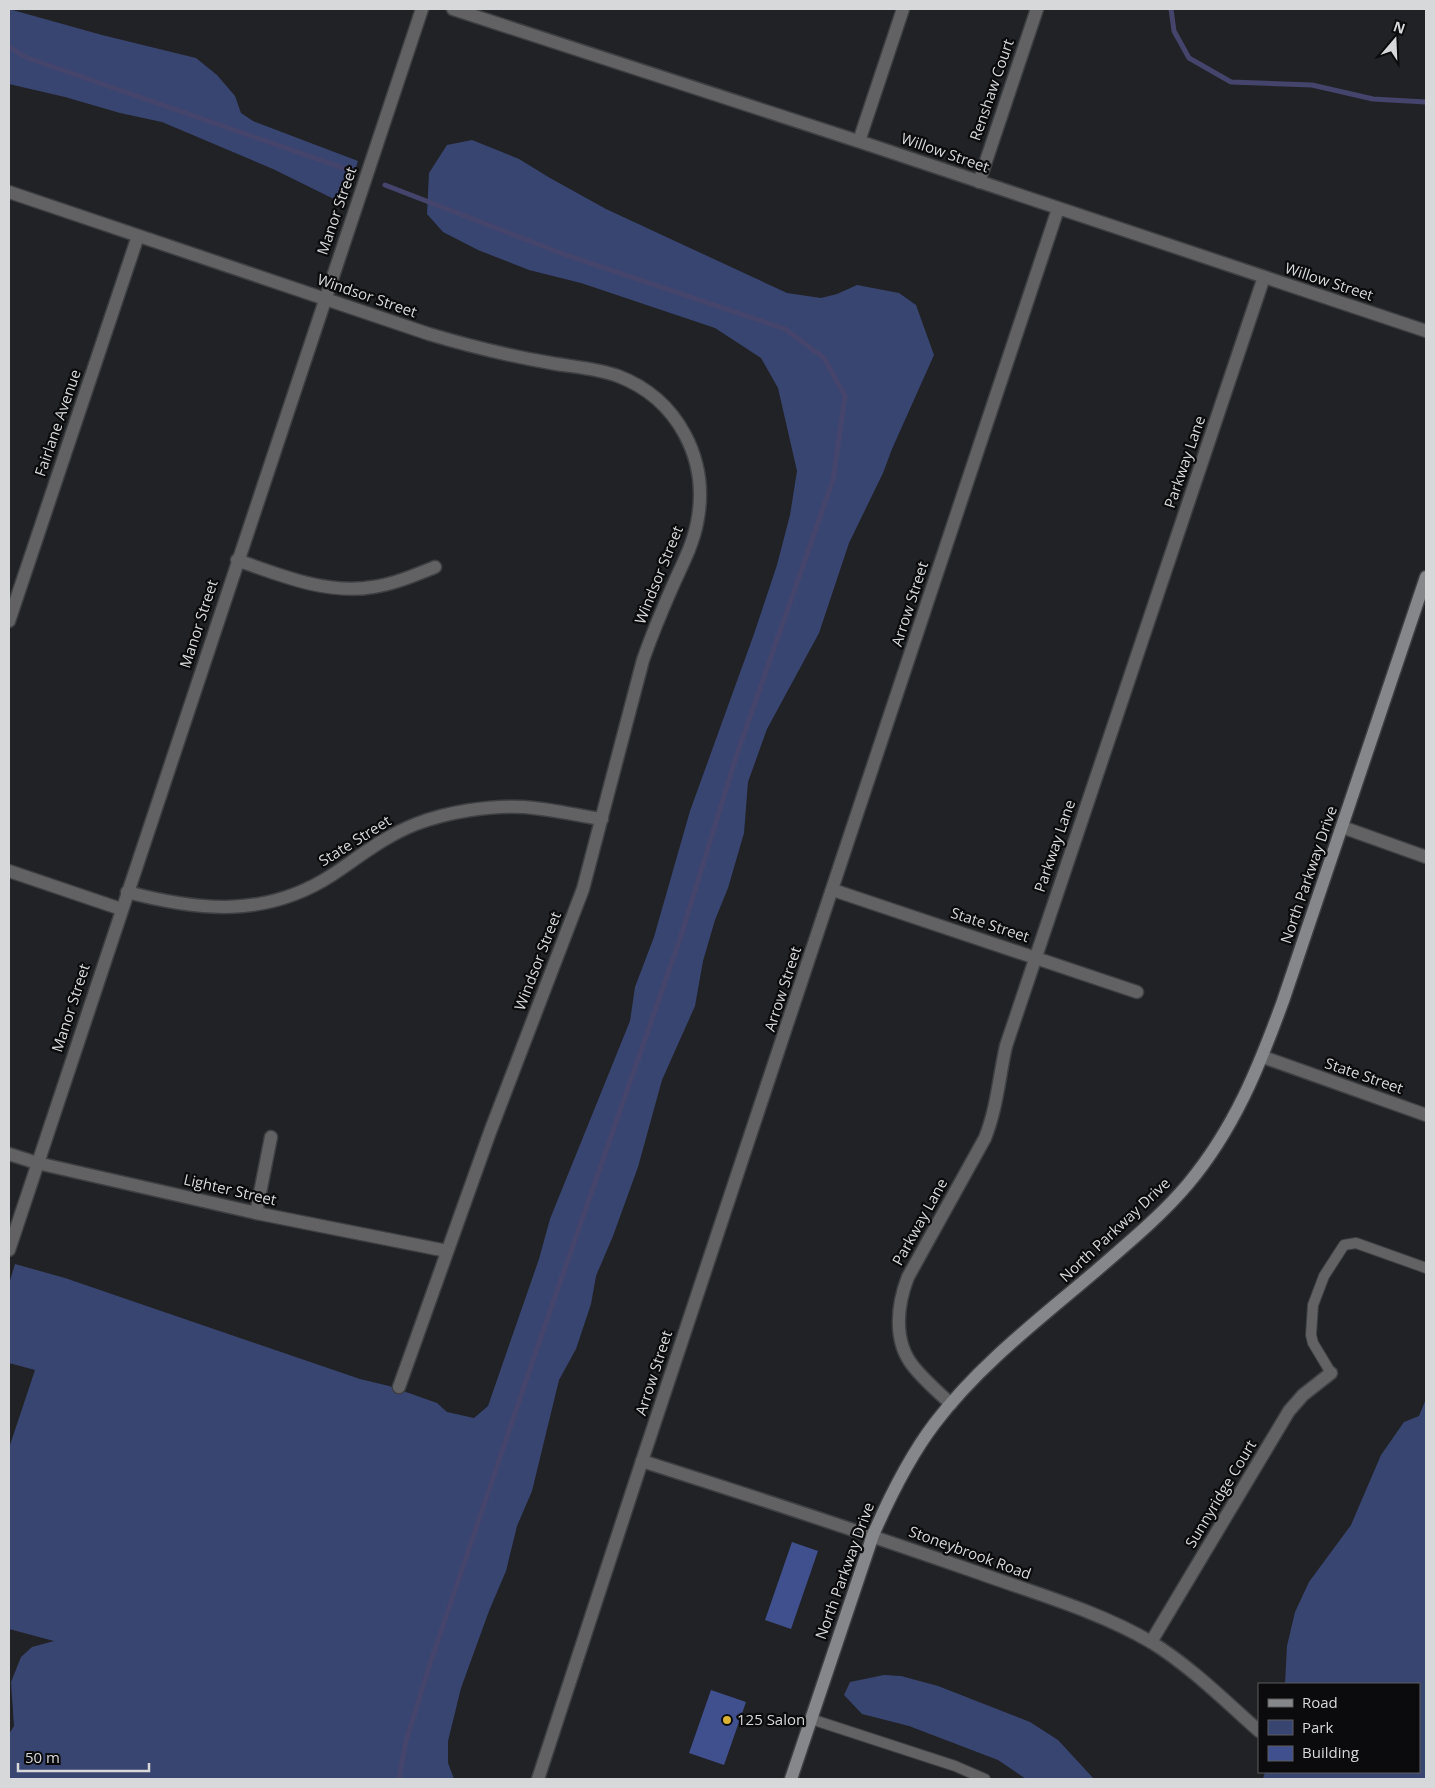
<svg xmlns="http://www.w3.org/2000/svg" width="1435" height="1788" font-family="'Open Sans',sans-serif">
<style>
.green{fill:#394571}
.lines{fill:none;stroke-linecap:round;stroke-linejoin:round}
.stream{stroke:#45446c;stroke-width:5}
.building{fill:#40508e}
.service-casing{stroke:#3e3f42;stroke-width:12}
.minor-casing{stroke:#3e3f42;stroke-width:15}
.tertiary-casing{stroke:#3e3f42;stroke-width:15}
.secondary-casing{stroke:#3e3f42;stroke-width:15}
.service{stroke:#626264;stroke-width:10}
.minor{stroke:#626264;stroke-width:12}
.tertiary{stroke:#626264;stroke-width:12}
.secondary{stroke:#86878a;stroke-width:12}
.poi-dot{fill:#dab333;stroke:#0b0b0d;stroke-width:2}
.labels{text-anchor:middle;stroke-width:4.5;stroke-linejoin:round;paint-order:stroke}
.street-label{font-size:15px;fill:#d7d8da;stroke:#0b0b0d}
.poi-label{font-size:15px;fill:#d7d8da;stroke:#0b0b0d;text-anchor:start}
</style>
<rect width="100%" height="100%" fill="#212225"/>
<!-- green -->
<g class="green">
<path d="M 9,9 L 102,35 L 196,58 L 217,75 L 235,96 L 241,113 L 253,121 L 358,161 L 344,204 L 273,169 L 162,122 L 120,113 L 65,97 L 9,84 Z"/>
<path d="M 472,140 L 519,159 L 550,178 L 606,209 L 787,293 L 821,298 L 837,294 L 857,285 L 899,293 L 916,305 L 934,355 L 892,449 L 883,473 L 849,543 L 819,633 L 767,729 L 748,782 L 744,833 L 728,888 L 715,920 L 703,961 L 695,1006 L 662,1080 L 638,1167 L 613,1236 L 596,1276 L 591,1304 L 576,1349 L 559,1380 L 532,1491 L 517,1526 L 506,1571 L 489,1611 L 461,1688 L 448,1741 L 448,1763 L 454,1779 L 9,1779 L 9,1734 L 14,1726 L 11,1682 L 21,1657 L 32,1647 L 54,1641 L 9,1629 L 9,1448 L 35,1370 L 9,1363 L 9,1284 L 15,1264 L 65,1278 L 360,1379 L 389,1386 L 437,1403 L 447,1412 L 474,1418 L 488,1406 L 539,1259 L 550,1219 L 630,1021 L 635,987 L 654,937 L 690,811 L 754,634 L 777,565 L 790,515 L 797,471 L 778,388 L 761,358 L 715,328 L 581,283 L 529,270 L 478,250 L 443,232 L 427,214 L 429,173 L 447,145 Z"/>
<path d="M 1426,1399 L 1426,1779 L 1263,1779 L 1265,1772 L 1419,1772 L 1419,1684 L 1285,1684 L 1287,1646 L 1295,1612 L 1309,1582 L 1351,1525 L 1381,1455 L 1404,1422 L 1419,1416 Z"/>
<path d="M 884,1675 L 901,1676 L 938,1686 L 1030,1722 L 1058,1740 L 1094,1779 L 1026,1779 L 998,1760 L 909,1726 L 862,1714 L 844,1695 L 850,1682 Z"/>
</g>
<g class="lines">
<!-- stream -->
<g class="stream">
<path d="M 1171,9 L 1174,31 L 1189,58 L 1231,82 L 1312,85 L 1373,99 L 1426,102"/>
<path d="M 9,47 L 25,57 L 346,169"/>
<path d="M 385,185 L 566,255 L 785,329 L 824,358 L 845,396 L 833,480 L 737,754 L 680,939 L 534,1357 L 430,1664 L 406,1741 L 399,1779"/>
</g>
</g>
<!-- building -->
<g class="building">
<path d="M 792,1542 L 818,1551 L 791,1629 L 765,1620 Z"/>
<path d="M 711,1690 L 746,1702 L 724,1765 L 689,1753 Z"/>
</g>
<g class="lines">
<defs>
<g id="service">
<path d="M 1331,1373 L 1313,1343 L 1311,1335 L 1313,1305 L 1324,1276 L 1344,1245 L 1356,1243 L 1426,1268"/>
<path d="M 811,1719 L 955,1766 L 985,1779"/>
</g>
<g id="minor">
<path d="M 859,141 L 903,9"/>
<path d="M 979,182 L 1037,9"/>
<path d="M 9,192 L 429,334 C 469,346 510,356 551,363 C 573,367 596,368 618,376 C 678,399 710,460 697,523 C 693,544 683,563 674,583 C 663,608 652,634 643,660 L 583,889 L 490,1132 L 399,1387"/>
<path d="M 237,560 C 279,575 328,595 373,587 C 394,584 415,575 435,567"/>
<path d="M 9,621 L 138,236"/>
<path d="M 1342,827 L 1426,857"/>
<path d="M 9,871 L 121,909"/>
<path d="M 833,890 L 1137,992"/>
<path d="M 127,892 C 199,911 266,918 332,875 C 359,857 385,836 416,824 C 447,812 490,805 524,807 C 550,809 576,815 602,819"/>
<path d="M 1263,1057 L 1426,1115"/>
<path d="M 9,1154 L 37,1163 L 256,1213 L 447,1251"/>
<path d="M 256,1213 L 271,1137"/>
<path d="M 9,1250 L 422,9"/>
<path d="M 951,1404 C 938,1392 924,1380 913,1366 C 893,1341 897,1305 908,1277 L 985,1138 C 997,1108 999,1077 1006,1046 L 1264,277"/>
<path d="M 642,1461 C 755,1497 867,1534 979,1573 C 1037,1594 1098,1611 1151,1642 C 1190,1666 1224,1700 1259,1731"/>
<path d="M 1151,1642 L 1289,1411 L 1303,1395 L 1331,1373"/>
<path d="M 538,1779 L 642,1461 L 1058,209"/>
</g>
<path id="tertiary" d="M 453,9 L 873,146 L 1426,331"/>
<path id="secondary" d="M 791,1779 L 873,1535 C 890,1496 909,1457 935,1423 C 980,1364 1041,1318 1097,1270 C 1128,1243 1161,1216 1188,1184 C 1234,1129 1259,1067 1283,1001 L 1426,577"/>
</defs>
<!-- service casing -->
<use href="#service" class="service-casing"/>
<!-- minor casing -->
<use href="#minor" class="minor-casing"/>
<!-- tertiary casing -->
<use href="#tertiary" class="tertiary-casing"/>
<!-- secondary casing -->
<use href="#secondary" class="secondary-casing"/>
<!-- service -->
<use href="#service" class="service"/>
<!-- minor -->
<use href="#minor" class="minor"/>
<!-- tertiary -->
<use href="#tertiary" class="tertiary"/>
<!-- secondary -->
<use href="#secondary" class="secondary"/>
</g>
<!-- markers -->
<circle class="poi-dot" cx="727" cy="1720" r="5"/>
<g class="labels">
<!-- street labels -->
<g class="street-label">
<text transform="translate(992 90) rotate(-71)" y="5">Renshaw Court</text>
<text transform="translate(945 153) rotate(19)" y="5">Willow Street</text>
<text transform="translate(337 211) rotate(-71)" y="5">Manor Street</text>
<text transform="translate(1329 282) rotate(18)" y="5">Willow Street</text>
<text transform="translate(367 296) rotate(19)" y="5">Windsor Street</text>
<text transform="translate(58 423) rotate(-71)" y="5">Fairlane Avenue</text>
<text transform="translate(1185 462) rotate(-71)" y="5">Parkway Lane</text>
<text transform="translate(659 575) rotate(-68)" y="5">Windsor Street</text>
<text transform="translate(910 604) rotate(-72)" y="5">Arrow Street</text>
<text transform="translate(199 624) rotate(-72)" y="5">Manor Street</text>
<text transform="translate(355 841) rotate(-32)" y="5">State Street</text>
<text transform="translate(1055 846) rotate(-71)" y="5">Parkway Lane</text>
<text transform="translate(1309 875) rotate(-71)" y="5">North Parkway Drive</text>
<text transform="translate(990 925) rotate(18)" y="5">State Street</text>
<text transform="translate(538 961) rotate(-69)" y="5">Windsor Street</text>
<text transform="translate(783 989) rotate(-72)" y="5">Arrow Street</text>
<text transform="translate(71 1008) rotate(-72)" y="5">Manor Street</text>
<text transform="translate(1364 1076) rotate(19)" y="5">State Street</text>
<text transform="translate(230 1190) rotate(13)" y="5">Lighter Street</text>
<text transform="translate(920 1222) rotate(-61)" y="5">Parkway Lane</text>
<text transform="translate(1115 1230) rotate(-43)" y="5">North Parkway Drive</text>
<text transform="translate(654 1373) rotate(-72)" y="5">Arrow Street</text>
<text transform="translate(1221 1494) rotate(-59)" y="5">Sunnyridge Court</text>
<text transform="translate(970 1553) rotate(20)" y="5">Stoneybrook Road</text>
<text transform="translate(845 1571) rotate(-70)" y="5">North Parkway Drive</text>
</g>
<!-- poi labels -->
<g class="poi-label">
<text x="737" y="1725">125 Salon</text>
</g>
</g>
<!-- border -->
<rect width="1435" height="1788" fill="none" stroke="#d7d8da" stroke-width="20"/>
<!-- legend -->
<rect x="1258" y="1683" width="162" height="90" fill="#0b0b0d" stroke="#5d5d5f"/>
<rect x="1268" y="1699" width="25" height="8" fill="#86878a" stroke="#5d5d5f"/>
<text x="1302" y="1708" font-size="15" fill="#d7d8da">Road</text>
<rect x="1268" y="1720" width="25" height="15" fill="#394571" stroke="#5d5d5f"/>
<text x="1302" y="1733" font-size="15" fill="#d7d8da">Park</text>
<rect x="1268" y="1746" width="25" height="15" fill="#40508e" stroke="#5d5d5f"/>
<text x="1302" y="1758" font-size="15" fill="#d7d8da">Building</text>
<!-- north arrow -->
<g transform="translate(1395 40) rotate(19)" stroke="#0b0b0d" stroke-width="4" paint-order="stroke">
<path d="M0-4L9 19L0 12L-9 19Z" fill="#d7d8da"/>
<text y="-8" font-size="14" font-weight="bold" text-anchor="middle" fill="#d7d8da">N</text>
</g>
<!-- scale -->
<path d="M18 1763v8h131v-8" fill="none" stroke="#d7d8da" stroke-width="2.5"/>
<text x="25" y="1763" font-size="15" fill="#d7d8da" stroke="#0b0b0d" stroke-width="4" paint-order="stroke">50 m</text>
</svg>
